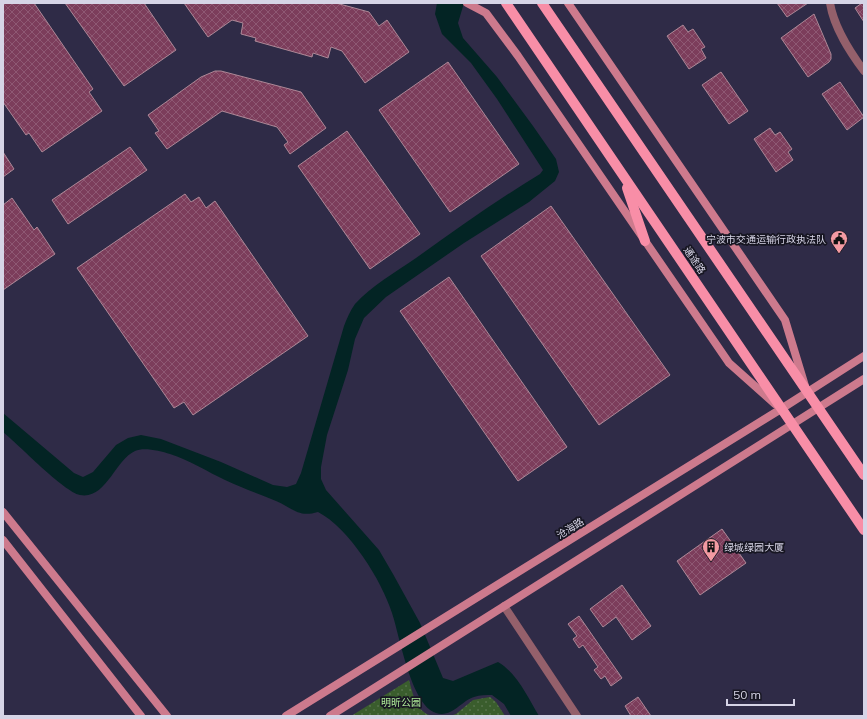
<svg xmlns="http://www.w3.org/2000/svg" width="867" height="719" font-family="Mulish,'Noto Sans SC',sans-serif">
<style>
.park{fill:url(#park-dots)}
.water{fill:#032424}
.building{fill:url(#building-cross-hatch);stroke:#ad8897}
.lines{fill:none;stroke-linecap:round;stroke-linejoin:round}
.minor{stroke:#94606b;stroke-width:8}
.tertiary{stroke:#94606b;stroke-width:8}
.secondary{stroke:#cd7a8d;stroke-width:8}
.primary{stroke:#f88ea7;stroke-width:10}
.labels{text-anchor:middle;stroke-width:3.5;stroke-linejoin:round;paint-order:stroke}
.poi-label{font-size:10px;fill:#d6d4e6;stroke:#171622;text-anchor:end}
.street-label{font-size:10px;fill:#d6d4e6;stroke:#171622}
.park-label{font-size:10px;fill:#aeea98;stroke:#171622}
</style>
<defs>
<pattern id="park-dots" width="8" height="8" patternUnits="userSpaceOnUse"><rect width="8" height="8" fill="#3a5d2d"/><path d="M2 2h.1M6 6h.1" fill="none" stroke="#56734b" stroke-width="1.8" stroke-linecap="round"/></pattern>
<pattern id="building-cross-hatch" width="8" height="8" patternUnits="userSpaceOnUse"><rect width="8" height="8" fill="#7c3d5b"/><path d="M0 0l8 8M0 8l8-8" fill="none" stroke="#8e5873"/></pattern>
</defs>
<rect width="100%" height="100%" fill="#2f2b47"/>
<!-- park -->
<g class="park">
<path d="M 409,680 C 413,694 416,713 433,716 L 351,716 Z"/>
<path d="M 490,697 L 496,702 L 505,716 L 450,716 L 456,714 L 473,700 Z"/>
</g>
<!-- water -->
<path class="water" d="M 437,3 L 464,3 L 458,23 L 463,38 L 497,77 L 533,126 L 556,159 L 559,172 L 555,181 L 529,202 L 464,243 L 386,297 L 364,318 L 355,339 L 348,370 L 327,435 L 321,467 L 321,479 L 326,490 L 379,550 L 393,574 L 420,623 L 443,678 L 453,681 L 498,662 C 517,673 528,698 539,716 L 511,716 L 504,704 L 492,695 C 486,695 480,695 474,697 C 461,701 452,718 436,713 C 411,705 400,637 392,613 C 382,581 349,528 318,512 C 298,518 293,508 276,501 C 259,494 242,488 225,480 C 208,472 189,460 170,454 C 160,451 144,447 135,451 C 115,460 106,500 80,495 C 64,492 18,444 3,432 L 3,413 L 74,473 L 83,477 L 93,472 L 116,445 L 128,438 L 141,435 L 161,439 L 221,462 L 273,485 L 287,487 L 296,484 L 301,473 L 344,326 C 347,318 350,311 355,304 C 371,286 396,272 416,258 C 457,229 497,200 540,174 L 543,170 L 497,99 L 471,63 L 442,34 L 435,14 Z"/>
<!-- building -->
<g class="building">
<path d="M 3,3 L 34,3 L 93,89 L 89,92 L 102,111 L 42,152 L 29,133 L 26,135 L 3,102 Z"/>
<path d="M 65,3 L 144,3 L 176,50 L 124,86 Z"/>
<path d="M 184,3 L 336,3 L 369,12 L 379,26 L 387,20 L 409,52 L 365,83 L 342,51 L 331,47 L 328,58 L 313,53 L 312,57 L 255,41 L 256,38 L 241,34 L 243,23 L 232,20 L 208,37 Z"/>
<path d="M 777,3 L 808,3 L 787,17 Z"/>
<path d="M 862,3 L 864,3 L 864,22 L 855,8 Z"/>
<path d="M 814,14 L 831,54 L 831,59 L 829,62 L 808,77 L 781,38 Z"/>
<path d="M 683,25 L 688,32 L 693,29 L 705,47 L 701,49 L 706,58 L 689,69 L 667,36 Z"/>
<path d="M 448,62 L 519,164 L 450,212 L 379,110 Z"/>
<path d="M 215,71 L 221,71 L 301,92 L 326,128 L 290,154 L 284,145 L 288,142 L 277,127 L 222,111 L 167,149 L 155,133 L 159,131 L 148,115 L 201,77 Z"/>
<path d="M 721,72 L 748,111 L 729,124 L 702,85 Z"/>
<path d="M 840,82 L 864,117 L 847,130 L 822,94 Z"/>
<path d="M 770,128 L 775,135 L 780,132 L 792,149 L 788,152 L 793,160 L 776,172 L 754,139 Z"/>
<path d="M 347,131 L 420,234 L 370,269 L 298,166 Z"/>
<path d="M 130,147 L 147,170 L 68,224 L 52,200 Z"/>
<path d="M 3,152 L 14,169 L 3,177 Z"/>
<path d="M 185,194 L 191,202 L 199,197 L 206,208 L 215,201 L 308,336 L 193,415 L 184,402 L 174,408 L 77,268 Z"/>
<path d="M 12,198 L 34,230 L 37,227 L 55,254 L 3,290 L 3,205 Z"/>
<path d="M 551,206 L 670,375 L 599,425 L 481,256 Z"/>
<path d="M 449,277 L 567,447 L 518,481 L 400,311 Z"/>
<path d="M 722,529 L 746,563 L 700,595 L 677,561 Z"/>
<path d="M 622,585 L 651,626 L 632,640 L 616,617 L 603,627 L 590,609 Z"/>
<path d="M 579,616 L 622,678 L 611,686 L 605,676 L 601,679 L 594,670 L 598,667 L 583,645 L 579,648 L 573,639 L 577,636 L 568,624 Z"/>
<path d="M 638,697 L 651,716 L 631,716 L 625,706 Z"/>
</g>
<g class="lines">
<!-- minor -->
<path class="minor" d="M 504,606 L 577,716"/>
<!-- tertiary -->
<path class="tertiary" d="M 830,3 C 834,28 850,52 864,71"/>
<!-- secondary -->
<g class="secondary">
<path d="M 467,3 L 486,13 L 518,56 L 729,363 L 775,404"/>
<path d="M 568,3 L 785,320 L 805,386"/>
<path d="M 3,512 L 167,716"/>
<path d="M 3,540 L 141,716"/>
<path d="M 286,716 L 781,409 L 864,356"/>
<path d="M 330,716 L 864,379"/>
</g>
<!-- primary -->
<g class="primary">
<path d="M 506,3 L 864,530"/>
<path d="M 542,3 L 864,475"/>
<path d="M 627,188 L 645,241"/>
</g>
</g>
<!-- icons -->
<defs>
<symbol id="civic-pin" viewBox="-11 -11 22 30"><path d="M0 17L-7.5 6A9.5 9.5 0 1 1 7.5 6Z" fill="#f49aa2" stroke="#171622"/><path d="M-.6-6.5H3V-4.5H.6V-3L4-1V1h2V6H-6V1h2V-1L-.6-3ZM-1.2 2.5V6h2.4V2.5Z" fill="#111"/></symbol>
<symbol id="building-pin" viewBox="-11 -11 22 30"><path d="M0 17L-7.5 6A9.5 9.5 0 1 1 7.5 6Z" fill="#f49aa2" stroke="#171622"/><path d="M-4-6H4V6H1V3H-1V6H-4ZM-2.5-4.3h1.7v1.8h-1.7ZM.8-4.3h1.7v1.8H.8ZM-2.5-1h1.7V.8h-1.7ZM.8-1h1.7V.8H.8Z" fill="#111"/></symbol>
</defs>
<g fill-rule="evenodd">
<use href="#civic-pin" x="829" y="229" width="20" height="27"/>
<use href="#building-pin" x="701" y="537" width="20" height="27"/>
</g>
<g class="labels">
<!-- poi labels -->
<g class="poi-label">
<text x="826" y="243">宁波市交通运输行政执法队</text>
<text x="724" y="551" text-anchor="start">绿城绿园大厦</text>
</g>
<!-- street labels -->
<g class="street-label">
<text transform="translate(695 260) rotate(56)" y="4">通途路</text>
<text transform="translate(570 528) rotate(-32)" y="4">沧海路</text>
</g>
<!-- park labels -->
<g class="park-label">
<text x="401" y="706">明昕公园</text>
</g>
</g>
<!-- border -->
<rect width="867" height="719" fill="none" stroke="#d6d4e6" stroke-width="8"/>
<!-- scale -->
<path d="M727 699v6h67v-6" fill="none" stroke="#d6d4e6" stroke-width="2"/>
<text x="733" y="699" font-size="12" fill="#d6d4e6" stroke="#171622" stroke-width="3" paint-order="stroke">50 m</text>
</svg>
